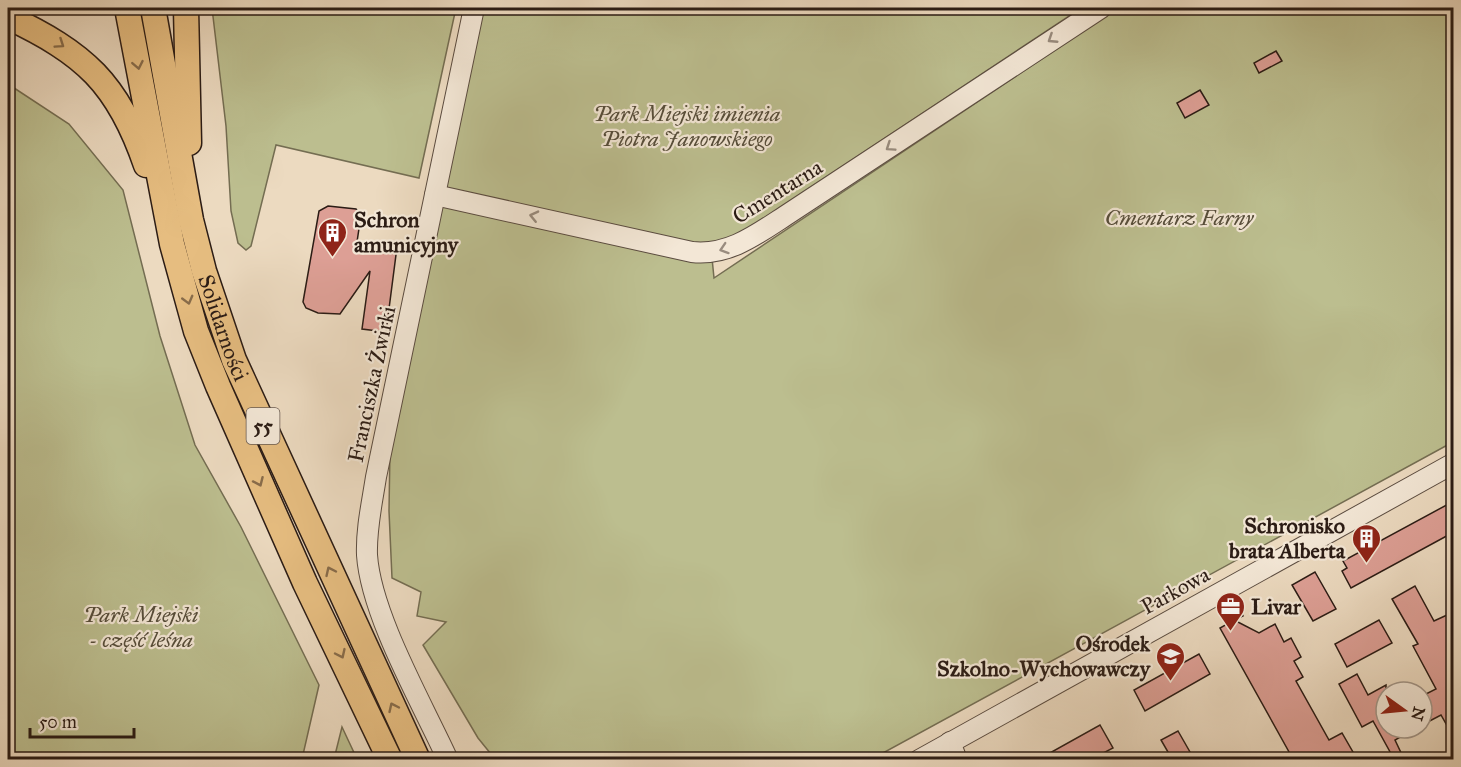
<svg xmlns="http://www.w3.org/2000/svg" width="1461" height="767" font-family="'IM FELL Great Primer',serif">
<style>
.green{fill:#bcbe8f;stroke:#746d52;stroke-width:1.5}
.building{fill:#dd9f95;stroke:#2b1c15;stroke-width:1.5}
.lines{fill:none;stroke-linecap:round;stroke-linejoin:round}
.minor-casing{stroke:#5b4c40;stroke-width:22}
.major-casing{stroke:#2b1c15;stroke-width:27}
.minor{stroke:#f3e7d6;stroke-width:20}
.major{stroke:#e6bd80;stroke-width:24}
.oneway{stroke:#998c7f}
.oneway2{stroke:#886c4a}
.labels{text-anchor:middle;stroke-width:4.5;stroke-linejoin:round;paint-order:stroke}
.shield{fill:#f3e7d6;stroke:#67594f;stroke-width:1.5}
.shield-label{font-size:21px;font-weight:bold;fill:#2b1c15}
.park-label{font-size:22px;font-style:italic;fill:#564d3a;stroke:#f3e7d6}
.street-label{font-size:22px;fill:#2b1c15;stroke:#f3e7d6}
.poi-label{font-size:22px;font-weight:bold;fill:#2b1c15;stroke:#f3e7d6;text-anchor:start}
</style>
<rect width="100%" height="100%" fill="#ecdac0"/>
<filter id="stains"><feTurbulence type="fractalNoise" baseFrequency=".00333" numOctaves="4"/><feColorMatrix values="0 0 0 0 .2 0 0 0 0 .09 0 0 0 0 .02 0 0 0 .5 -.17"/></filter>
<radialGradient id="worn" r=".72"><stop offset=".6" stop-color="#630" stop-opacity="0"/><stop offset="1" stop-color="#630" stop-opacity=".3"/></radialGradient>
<!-- green -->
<g class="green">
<path d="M 212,8 L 456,8 L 419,178 L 276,145 L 251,246 L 246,250 L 238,243 L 231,211 L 226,126 Z"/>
<path d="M 480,8 L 1081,8 L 745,231 L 711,248 L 714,278 L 1118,8 L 1453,8 L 1453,442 L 872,759 L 495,759 L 478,738 L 423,645 L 446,622 L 417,616 L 421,592 L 392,578 L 389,511 L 390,449 Z"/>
<path d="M 8,84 L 69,124 L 123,190 L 160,336 L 195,445 L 241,527 L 319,685 L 302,759 L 8,759 Z"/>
<path d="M 342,727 L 357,759 L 334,759 Z"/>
</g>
<!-- building -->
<g class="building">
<path d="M 1276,51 L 1282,61 L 1259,73 L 1254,63 Z"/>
<path d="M 1200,90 L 1209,105 L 1185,118 L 1177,103 Z"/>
<path d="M 328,206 L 356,209 L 361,215 L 357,242 L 397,247 L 386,332 L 362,329 L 370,271 L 340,314 L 318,313 L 306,308 L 303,302 L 319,211 Z"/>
<path d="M 1454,501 L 1454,532 L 1351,588 L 1342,571 L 1347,568 L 1343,561 Z"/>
<path d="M 1315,572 L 1336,609 L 1313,621 L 1292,585 Z"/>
<path d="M 1415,586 L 1434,621 L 1447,615 L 1454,627 L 1454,738 L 1441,715 L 1422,725 L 1422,696 L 1436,689 L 1413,646 L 1418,644 L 1392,599 Z"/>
<path d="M 1238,605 L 1243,616 L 1228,623 L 1223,613 Z"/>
<path d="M 1234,620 L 1259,633 L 1275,624 L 1284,642 L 1291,638 L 1301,657 L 1294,661 L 1303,677 L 1296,681 L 1329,740 L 1342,733 L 1357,759 L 1293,759 L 1220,628 Z"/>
<path d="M 1379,620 L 1392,643 L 1347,667 L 1335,644 Z"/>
<path d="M 1199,654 L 1210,674 L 1145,711 L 1134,690 Z"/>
<path d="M 1357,674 L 1368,695 L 1386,685 L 1386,728 L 1416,728 L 1395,740 L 1404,759 L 1394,759 L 1373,721 L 1362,727 L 1339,684 Z"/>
<path d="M 1100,725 L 1113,748 L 1092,759 L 1039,759 Z"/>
<path d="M 1178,731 L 1194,759 L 1172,759 L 1161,740 Z"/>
</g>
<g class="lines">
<defs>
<g id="minor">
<path d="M 435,195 L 692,252 C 728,256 756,235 785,216 L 1101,8"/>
<path d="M 950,742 L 957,760"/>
<path d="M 448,760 C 422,703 371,615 367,555 C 366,529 372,503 376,477 L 474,8"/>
<path d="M 919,760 L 1454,463"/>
</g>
<g id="major">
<path d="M 127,8 L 172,244 L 196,331 L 218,386 L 305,583 L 390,760"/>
<path id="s1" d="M 153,8 L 191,220 L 204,271 L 234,360 L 418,760"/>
<path d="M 186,8 L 189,143"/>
<path d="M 8,17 C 84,53 118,83 146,165"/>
</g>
</defs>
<!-- minor casing -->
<use href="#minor" class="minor-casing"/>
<!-- major casing -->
<use href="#major" class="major-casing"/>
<!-- minor -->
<use href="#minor" class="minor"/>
<!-- major -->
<use href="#major" class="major"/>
</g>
<!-- one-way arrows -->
<defs><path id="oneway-chevron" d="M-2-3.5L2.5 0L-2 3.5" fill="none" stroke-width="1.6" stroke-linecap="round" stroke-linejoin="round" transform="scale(1.5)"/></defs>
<g class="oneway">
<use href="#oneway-chevron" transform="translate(1052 39) rotate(147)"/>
<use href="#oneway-chevron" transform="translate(890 147) rotate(146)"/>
<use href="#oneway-chevron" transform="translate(534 216) rotate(-167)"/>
<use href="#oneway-chevron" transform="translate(724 249) rotate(162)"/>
</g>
<g class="oneway2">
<use href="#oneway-chevron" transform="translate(60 44) rotate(34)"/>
<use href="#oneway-chevron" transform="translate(138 65) rotate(79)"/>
<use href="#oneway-chevron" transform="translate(188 300) rotate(75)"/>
<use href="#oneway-chevron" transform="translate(259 482) rotate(66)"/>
<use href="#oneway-chevron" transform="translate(330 571) rotate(-115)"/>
<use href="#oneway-chevron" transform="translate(341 654) rotate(65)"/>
<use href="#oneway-chevron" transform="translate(393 707) rotate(-115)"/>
</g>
<!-- icons -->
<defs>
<symbol id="building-pin" viewBox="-11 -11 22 30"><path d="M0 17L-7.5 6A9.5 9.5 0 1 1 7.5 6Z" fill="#8f2418" stroke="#f3e7d6"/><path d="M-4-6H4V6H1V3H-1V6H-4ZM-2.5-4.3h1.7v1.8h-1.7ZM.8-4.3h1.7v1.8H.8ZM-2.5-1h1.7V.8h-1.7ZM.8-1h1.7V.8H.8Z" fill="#fff"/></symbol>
<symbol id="office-pin" viewBox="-11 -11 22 30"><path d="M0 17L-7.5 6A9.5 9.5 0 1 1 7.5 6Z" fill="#8f2418" stroke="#f3e7d6"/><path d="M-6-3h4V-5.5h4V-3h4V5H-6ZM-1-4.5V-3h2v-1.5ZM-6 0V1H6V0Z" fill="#fff"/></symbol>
<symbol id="school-pin" viewBox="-11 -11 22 30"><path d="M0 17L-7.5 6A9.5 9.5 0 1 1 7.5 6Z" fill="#8f2418" stroke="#f3e7d6"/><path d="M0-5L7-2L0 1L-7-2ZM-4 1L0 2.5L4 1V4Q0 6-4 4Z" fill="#fff"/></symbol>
</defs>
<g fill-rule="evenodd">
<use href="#building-pin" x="316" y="216" width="33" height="45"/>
<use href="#building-pin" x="1350" y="522" width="33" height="45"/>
<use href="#office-pin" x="1214" y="590" width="33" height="45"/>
<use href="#school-pin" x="1154" y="640" width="33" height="45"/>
</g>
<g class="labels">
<!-- shield labels -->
<rect class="shield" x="246.5" y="408" width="33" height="36" rx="4.5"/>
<g class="shield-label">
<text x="263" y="433">55</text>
</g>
<!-- park labels -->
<g class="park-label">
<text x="687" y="121">Park Miejski imienia<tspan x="687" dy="25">Piotra Janowskiego</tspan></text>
<text x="1179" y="225">Cmentarz Farny</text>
<text x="141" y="622">Park Miejski<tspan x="141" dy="25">- część leśna</tspan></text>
</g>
<!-- street labels -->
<g class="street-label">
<text transform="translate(777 191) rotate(-32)" y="8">Cmentarna</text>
<text dy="8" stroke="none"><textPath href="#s1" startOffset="328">Solidarności</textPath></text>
<text transform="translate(371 384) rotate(-78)" y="8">Franciszka Żwirki</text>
<text transform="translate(1175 590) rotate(-29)" y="8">Parkowa</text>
</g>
<!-- poi labels -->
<g class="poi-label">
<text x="354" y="227">Schron<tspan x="354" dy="25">amunicyjny</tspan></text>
<text x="1345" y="533" text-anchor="end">Schronisko<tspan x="1345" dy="25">brata Alberta</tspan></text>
<text x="1251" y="614">Livar</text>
<text x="1150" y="651" text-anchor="end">Ośrodek<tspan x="1150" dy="25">Szkolno-Wychowawczy</tspan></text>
</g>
</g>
<!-- margin -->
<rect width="1461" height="767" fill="none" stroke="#ecdac0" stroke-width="30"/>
<rect x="9" y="9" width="1443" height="749" fill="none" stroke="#2b1c15" stroke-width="3"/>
<rect x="15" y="15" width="1431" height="737" fill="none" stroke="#2b1c15" stroke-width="1.5"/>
<!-- north arrow -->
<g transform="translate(1404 710) rotate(105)"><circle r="28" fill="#f3e7d6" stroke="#a39689" stroke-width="1.5"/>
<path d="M0-4.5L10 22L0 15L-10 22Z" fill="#8f2418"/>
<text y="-9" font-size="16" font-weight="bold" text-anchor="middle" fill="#2b1c15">N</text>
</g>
<!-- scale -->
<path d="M30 728v9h104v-9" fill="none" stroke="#2b1c15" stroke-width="3"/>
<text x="39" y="728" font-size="18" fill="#2b1c15" stroke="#f3e7d6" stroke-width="4.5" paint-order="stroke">50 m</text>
<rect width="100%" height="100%" filter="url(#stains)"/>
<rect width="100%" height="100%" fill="url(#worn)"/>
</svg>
